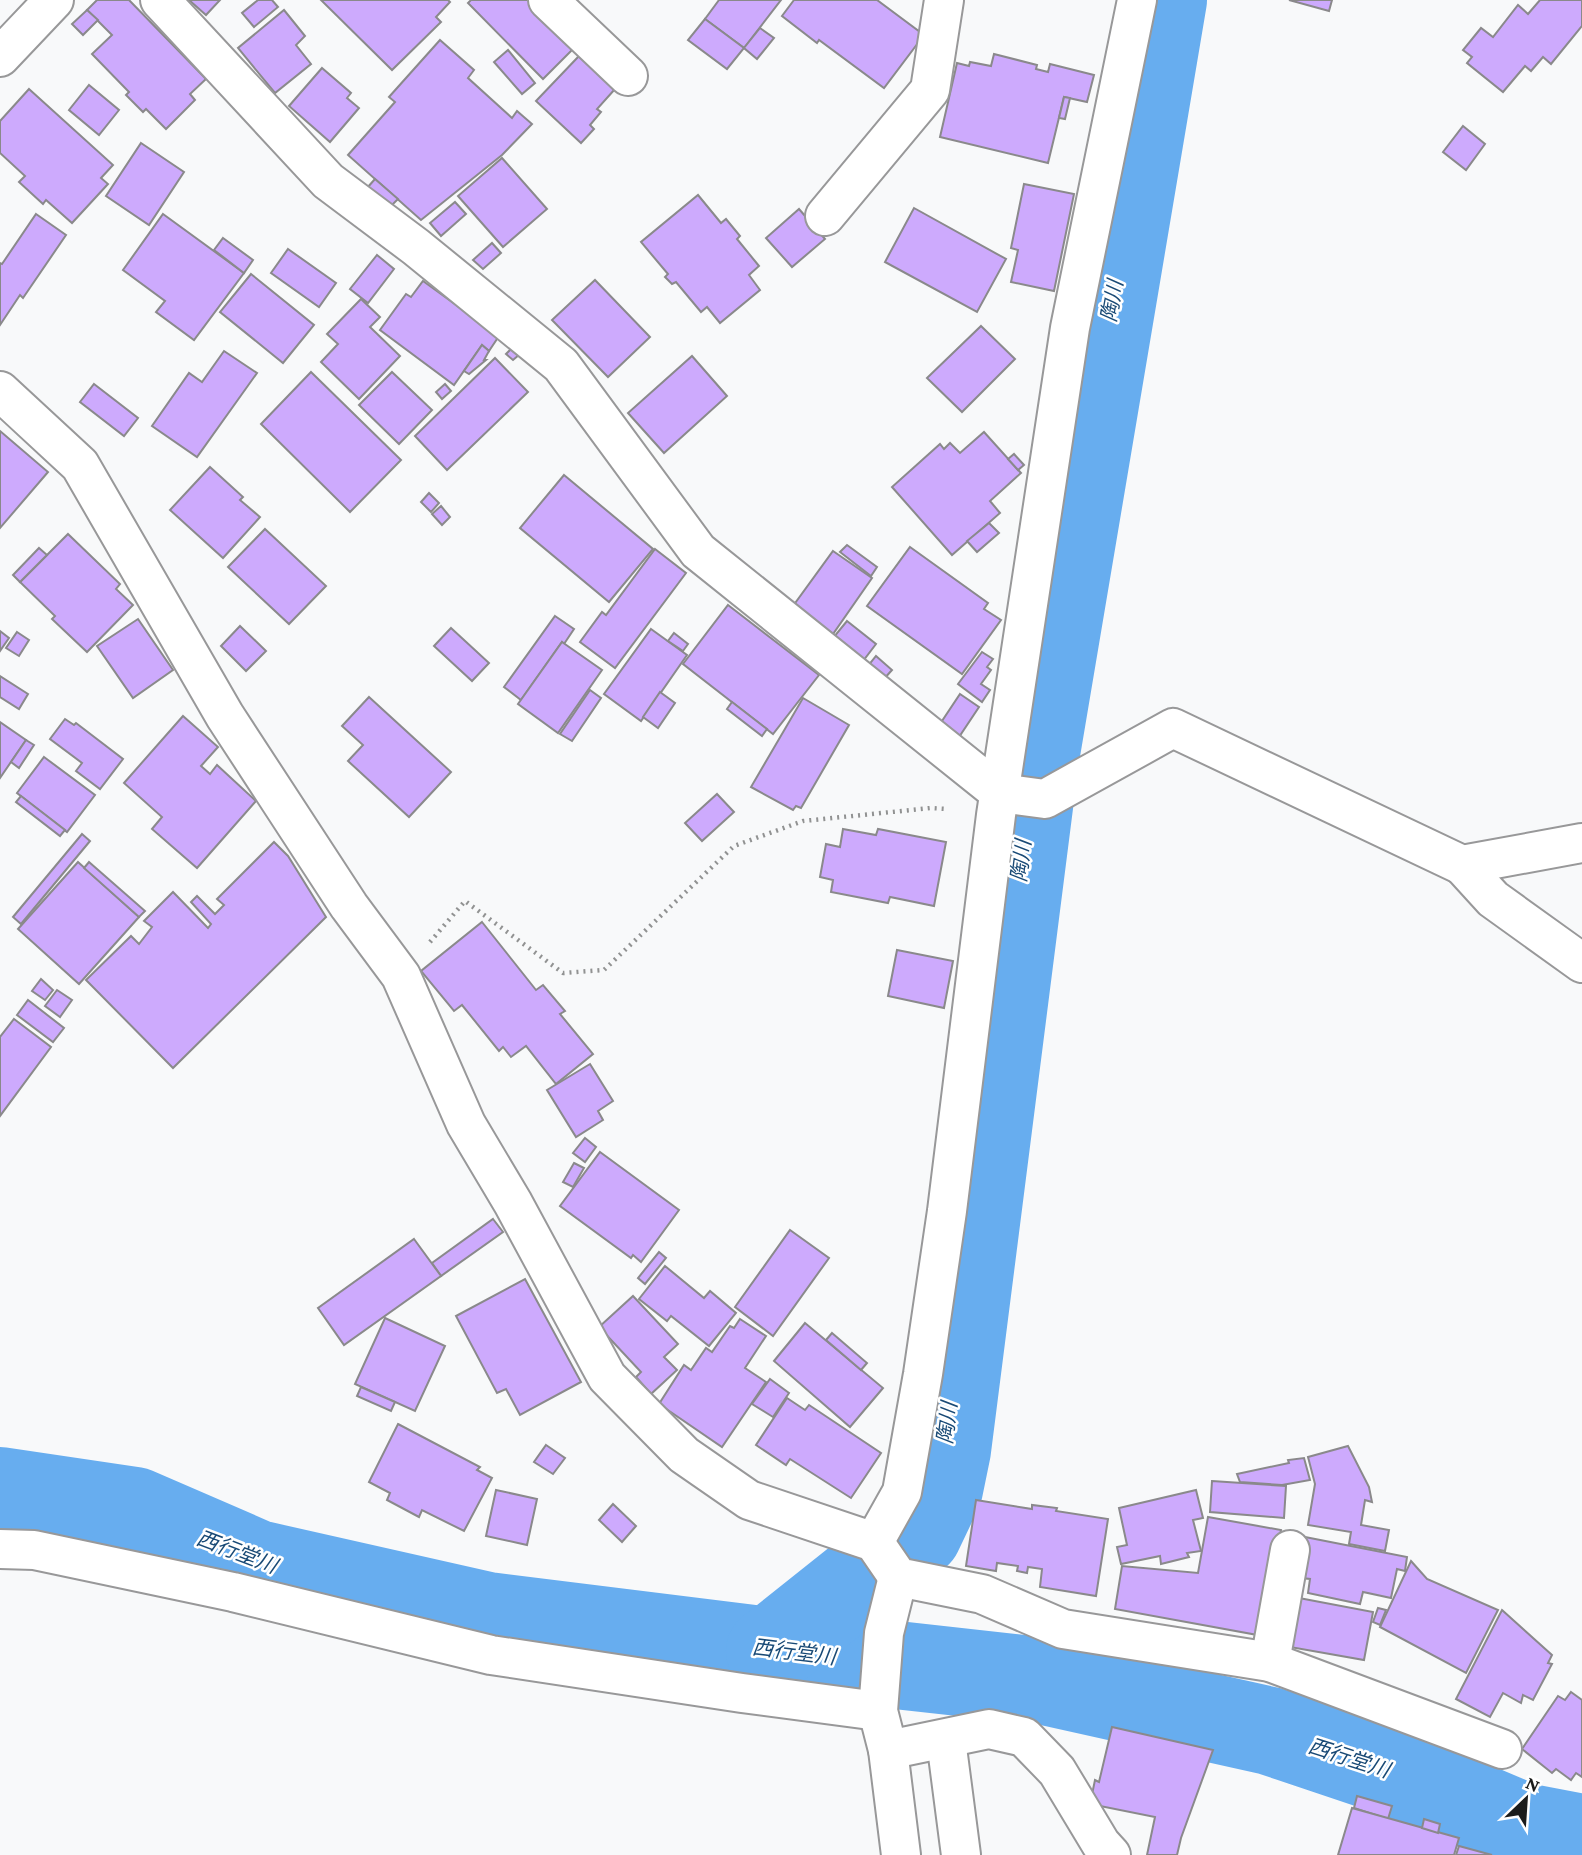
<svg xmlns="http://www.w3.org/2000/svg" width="1582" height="1855" font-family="'Crimson Pro','Noto Sans JP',serif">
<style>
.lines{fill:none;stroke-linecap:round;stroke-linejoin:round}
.river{stroke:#67adef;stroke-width:88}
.building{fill:#cdaafd;stroke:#8a898b;stroke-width:2}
.minor-casing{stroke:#989899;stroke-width:42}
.path{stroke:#919292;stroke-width:4.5;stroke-dasharray:2 5;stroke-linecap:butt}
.minor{stroke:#fff;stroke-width:38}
.labels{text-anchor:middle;stroke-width:5;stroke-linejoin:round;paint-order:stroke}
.water-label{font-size:21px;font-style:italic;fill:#194a76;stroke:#fff}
</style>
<rect width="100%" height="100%" fill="#f8f9fa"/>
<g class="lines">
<!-- river -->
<g class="river">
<path d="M 0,1491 L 135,1511 L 257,1564 L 487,1616 L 770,1651 L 1050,1682 L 1270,1731 L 1401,1775 L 1524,1827 L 1582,1838"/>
<path d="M 770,1651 L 918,1533 L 939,1489 L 947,1450 L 1035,759 L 1163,0"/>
</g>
</g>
<!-- building -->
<g class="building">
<path d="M 97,0 L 129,0 L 206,79 L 190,94 L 195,100 L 166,129 L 146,109 L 143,112 L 126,95 L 129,92 L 92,54 L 112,35 L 87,10 Z"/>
<path d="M 189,0 L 220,0 L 206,15 Z"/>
<path d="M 258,0 L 272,0 L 278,7 L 254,27 L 242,13 Z"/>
<path d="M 321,0 L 448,0 L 450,2 L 436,17 L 441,22 L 392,70 Z"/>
<path d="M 471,0 L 532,0 L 577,45 L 543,79 L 468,3 Z"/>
<path d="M 719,0 L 781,0 L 744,48 L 705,19 Z"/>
<path d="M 794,0 L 877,0 L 924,35 L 884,88 L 819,40 L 817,43 L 782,16 Z"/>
<path d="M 1289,0 L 1332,0 L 1329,11 Z"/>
<path d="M 1540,0 L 1582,0 L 1582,26 L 1551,64 L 1543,57 L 1531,71 L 1525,66 L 1503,92 L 1467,63 L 1472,57 L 1463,50 L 1481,28 L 1493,37 L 1518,5 L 1528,14 Z"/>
<path d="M 87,10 L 98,20 L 83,35 L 72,24 Z"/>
<path d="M 284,10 L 305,36 L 296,45 L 311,64 L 275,93 L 238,48 Z"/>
<path d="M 705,19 L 744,48 L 727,69 L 688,40 Z"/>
<path d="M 760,28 L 774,38 L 757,59 L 744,48 Z"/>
<path d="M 440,40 L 474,70 L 468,78 L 512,118 L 517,111 L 532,124 L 502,155 L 421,220 L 348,155 L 395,102 L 389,97 Z"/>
<path d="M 508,50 L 535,83 L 522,94 L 494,62 Z"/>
<path d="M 994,54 L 1037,65 L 1036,69 L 1048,72 L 1050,64 L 1094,75 L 1087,102 L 1064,97 L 1048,163 L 940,137 L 957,63 L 969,66 L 970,62 L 991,66 Z"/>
<path d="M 579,56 L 615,89 L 597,109 L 601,112 L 590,125 L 594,129 L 581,143 L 536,101 Z"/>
<path d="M 322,68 L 351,93 L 347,98 L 359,108 L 330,142 L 289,106 Z"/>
<path d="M 89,85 L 119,110 L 99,135 L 69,110 Z"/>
<path d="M 29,89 L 113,165 L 101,178 L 108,184 L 72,223 L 46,200 L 43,204 L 19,182 L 25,176 L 0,153 L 0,121 Z"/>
<path d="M 1064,97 L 1070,98 L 1065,119 L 1059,118 Z"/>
<path d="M 1463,126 L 1485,144 L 1466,170 L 1443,152 Z"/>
<path d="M 141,143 L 184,172 L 149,225 L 106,196 Z"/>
<path d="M 502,158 L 547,209 L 503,247 L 458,196 Z"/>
<path d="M 375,179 L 398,199 L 390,207 L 367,188 Z"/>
<path d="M 1024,184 L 1074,194 L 1054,291 L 1011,282 L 1018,250 L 1011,248 Z"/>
<path d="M 698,195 L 721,223 L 726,219 L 740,236 L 737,239 L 759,266 L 749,275 L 760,290 L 720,323 L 707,307 L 701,312 L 676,282 L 672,284 L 665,277 L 668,274 L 641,242 Z"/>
<path d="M 455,202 L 466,214 L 441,236 L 430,223 Z"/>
<path d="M 914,208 L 1006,259 L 977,312 L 885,262 Z"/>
<path d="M 799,209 L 825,239 L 792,267 L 766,238 Z"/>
<path d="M 36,214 L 66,235 L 23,298 L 20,295 L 0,325 L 0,263 L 2,264 Z"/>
<path d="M 163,214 L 244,273 L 194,340 L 156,312 L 165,301 L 123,270 Z"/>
<path d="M 223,238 L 253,260 L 244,273 L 214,250 Z"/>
<path d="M 492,243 L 501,253 L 483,269 L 473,260 Z"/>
<path d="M 288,249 L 336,283 L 319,307 L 271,273 Z"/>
<path d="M 377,255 L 394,269 L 368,303 L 350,289 Z"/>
<path d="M 251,274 L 314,325 L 283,363 L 220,312 Z"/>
<path d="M 595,280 L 650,337 L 608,377 L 552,320 Z"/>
<path d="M 423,281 L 499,336 L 489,351 L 482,345 L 454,385 L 380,330 L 406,294 L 411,297 Z"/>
<path d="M 361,299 L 380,317 L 370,327 L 400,356 L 359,399 L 321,362 L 338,344 L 327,334 Z"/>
<path d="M 981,326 L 1015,359 L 962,412 L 927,378 Z"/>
<path d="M 482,345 L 489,351 L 484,360 L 486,360 L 469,374 L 464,371 Z"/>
<path d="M 512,348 L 520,354 L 513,360 L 506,354 Z"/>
<path d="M 224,351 L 257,373 L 197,457 L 152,426 L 189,373 L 202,382 Z"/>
<path d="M 692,356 L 727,396 L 664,453 L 628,413 Z"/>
<path d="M 495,358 L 528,392 L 447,470 L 415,436 Z"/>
<path d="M 311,372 L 401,460 L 350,512 L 261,424 Z"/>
<path d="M 392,372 L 432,410 L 399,444 L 359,405 Z"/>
<path d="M 94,384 L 138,418 L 124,436 L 80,402 Z"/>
<path d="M 445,384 L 451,391 L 442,399 L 436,392 Z"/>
<path d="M 0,431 L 48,472 L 0,528 Z"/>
<path d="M 984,432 L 1021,473 L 990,501 L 1000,513 L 952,555 L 892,487 L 940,444 L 944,449 L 950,443 L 960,453 Z"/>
<path d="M 1014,454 L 1024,465 L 1018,470 L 1008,459 Z"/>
<path d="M 210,467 L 243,497 L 240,500 L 260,517 L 223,558 L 170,510 Z"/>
<path d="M 564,475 L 653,549 L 609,602 L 520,528 Z"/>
<path d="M 429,493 L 439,503 L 431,512 L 421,502 Z"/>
<path d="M 441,506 L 450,517 L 442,525 L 432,514 Z"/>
<path d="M 989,523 L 999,533 L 977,552 L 967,541 Z"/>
<path d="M 265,529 L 326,586 L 289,624 L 228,567 Z"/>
<path d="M 68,534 L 120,584 L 116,589 L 133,605 L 87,652 L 52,619 L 55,616 L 20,582 Z"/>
<path d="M 847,545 L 877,567 L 871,576 L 840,552 Z"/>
<path d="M 910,547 L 988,603 L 984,609 L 1001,620 L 962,674 L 867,606 Z"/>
<path d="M 39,548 L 47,555 L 20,582 L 13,575 Z"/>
<path d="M 655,549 L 686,573 L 615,668 L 580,642 L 602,612 L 606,615 Z"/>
<path d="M 833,551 L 872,578 L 833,634 L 793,606 Z"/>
<path d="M 728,605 L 819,675 L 773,734 L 683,664 Z"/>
<path d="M 555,616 L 574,629 L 564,644 L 562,642 L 521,700 L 504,687 Z"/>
<path d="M 138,619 L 173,670 L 133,698 L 97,646 Z"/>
<path d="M 847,621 L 876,644 L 863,661 L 833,638 Z"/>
<path d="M 240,626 L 266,651 L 246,671 L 221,646 Z"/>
<path d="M 451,628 L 489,663 L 472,681 L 434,646 Z"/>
<path d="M 651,629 L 687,655 L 641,721 L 604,694 Z"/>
<path d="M 0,631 L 9,638 L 0,651 Z"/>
<path d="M 17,632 L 29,640 L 19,656 L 6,648 Z"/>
<path d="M 674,633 L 688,644 L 683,651 L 668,641 Z"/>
<path d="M 562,642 L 602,670 L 558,733 L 518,704 Z"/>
<path d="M 982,652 L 993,659 L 987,667 L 991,670 L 981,684 L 990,690 L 982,702 L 958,684 Z"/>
<path d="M 876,656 L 892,670 L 883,680 L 868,666 Z"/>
<path d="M 0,676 L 28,694 L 19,709 L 0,697 Z"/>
<path d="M 590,690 L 601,698 L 572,741 L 560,734 Z"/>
<path d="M 660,692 L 675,703 L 658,728 L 643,717 Z"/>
<path d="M 960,694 L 979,707 L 959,737 L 940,724 Z"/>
<path d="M 369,697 L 451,772 L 409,817 L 348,761 L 363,745 L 342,726 Z"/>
<path d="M 803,698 L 849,725 L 801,808 L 796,806 L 793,810 L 751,787 Z"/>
<path d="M 732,702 L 767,729 L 762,736 L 727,709 Z"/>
<path d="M 183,716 L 218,747 L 201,766 L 210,774 L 217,765 L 256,801 L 197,868 L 152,829 L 162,817 L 124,783 Z"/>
<path d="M 65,719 L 74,725 L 76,723 L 123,759 L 100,789 L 76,771 L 82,763 L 50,739 Z"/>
<path d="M 0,722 L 26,740 L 0,778 Z"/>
<path d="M 26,740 L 34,745 L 19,768 L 11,762 Z"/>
<path d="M 44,757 L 95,795 L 67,832 L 17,793 Z"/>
<path d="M 717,794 L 734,812 L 702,841 L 685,823 Z"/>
<path d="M 21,796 L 65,830 L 60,836 L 16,802 Z"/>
<path d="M 843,829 L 876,835 L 878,829 L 946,842 L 934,906 L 890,897 L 888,903 L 831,892 L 833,880 L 820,877 L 826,844 L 840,847 Z"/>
<path d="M 82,834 L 90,841 L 21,924 L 13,917 Z"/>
<path d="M 274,842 L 288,856 L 326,917 L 173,1068 L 86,980 L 131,936 L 139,944 L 152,927 L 144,921 L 173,892 L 208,928 L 211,924 L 191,902 L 197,896 L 215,914 L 224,905 L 217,899 Z"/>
<path d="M 78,862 L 139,917 L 79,984 L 18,929 Z"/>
<path d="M 89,862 L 145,911 L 139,917 L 84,868 Z"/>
<path d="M 482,922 L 536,990 L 543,985 L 565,1011 L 560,1014 L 593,1054 L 556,1084 L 526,1046 L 511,1057 L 503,1047 L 499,1051 L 462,1005 L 454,1011 L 421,971 Z"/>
<path d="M 897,950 L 953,961 L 944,1008 L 888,996 Z"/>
<path d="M 41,979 L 53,990 L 45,1000 L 32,991 Z"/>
<path d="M 57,990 L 72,1000 L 60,1017 L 45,1006 Z"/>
<path d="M 28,1000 L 64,1028 L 53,1042 L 17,1015 Z"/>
<path d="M 14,1019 L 51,1047 L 0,1116 L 0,1037 Z"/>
<path d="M 590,1064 L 613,1101 L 598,1111 L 603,1120 L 576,1137 L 547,1090 Z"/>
<path d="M 585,1138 L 596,1147 L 585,1162 L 573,1153 Z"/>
<path d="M 600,1152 L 679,1210 L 641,1262 L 633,1255 L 631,1258 L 560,1206 Z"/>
<path d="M 574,1163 L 584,1168 L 573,1187 L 563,1182 Z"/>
<path d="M 493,1219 L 503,1232 L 441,1276 L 432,1263 Z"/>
<path d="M 790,1230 L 829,1258 L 773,1336 L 735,1307 Z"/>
<path d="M 414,1239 L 441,1276 L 344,1345 L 318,1308 Z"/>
<path d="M 659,1252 L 666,1258 L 645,1284 L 638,1278 Z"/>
<path d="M 665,1266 L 704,1298 L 710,1291 L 736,1313 L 709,1346 L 671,1316 L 667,1321 L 639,1299 Z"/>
<path d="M 525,1279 L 581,1382 L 520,1415 L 506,1389 L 497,1393 L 456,1316 Z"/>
<path d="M 633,1296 L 678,1344 L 664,1357 L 677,1370 L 651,1394 L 636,1377 L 641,1372 L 599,1327 Z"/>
<path d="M 385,1318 L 445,1346 L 415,1411 L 355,1384 Z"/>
<path d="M 740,1319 L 766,1336 L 745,1368 L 766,1382 L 722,1447 L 659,1404 L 684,1365 L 691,1370 L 706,1348 L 712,1352 L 730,1326 L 734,1328 Z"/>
<path d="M 805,1323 L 883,1388 L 850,1427 L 774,1361 Z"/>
<path d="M 832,1333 L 867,1363 L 861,1370 L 826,1340 Z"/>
<path d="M 770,1379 L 789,1393 L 773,1417 L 752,1404 Z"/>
<path d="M 361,1387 L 395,1402 L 391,1411 L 357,1396 Z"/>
<path d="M 787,1398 L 805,1410 L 809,1405 L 881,1453 L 851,1498 L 790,1459 L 786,1465 L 756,1445 Z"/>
<path d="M 398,1424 L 480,1467 L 477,1470 L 492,1478 L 464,1531 L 422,1510 L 419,1517 L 387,1500 L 390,1493 L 369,1482 Z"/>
<path d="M 546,1445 L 565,1458 L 553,1474 L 534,1462 Z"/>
<path d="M 1348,1446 L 1369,1487 L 1372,1502 L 1365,1500 L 1361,1525 L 1389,1530 L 1385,1551 L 1349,1544 L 1351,1532 L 1308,1525 L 1315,1484 L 1308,1457 Z"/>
<path d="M 1304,1458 L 1310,1480 L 1282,1485 L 1240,1482 L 1237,1474 L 1289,1463 L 1288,1460 Z"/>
<path d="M 1212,1481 L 1286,1486 L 1284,1518 L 1210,1512 Z"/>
<path d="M 496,1490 L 537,1499 L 527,1545 L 486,1536 Z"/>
<path d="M 1196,1490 L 1203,1518 L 1193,1520 L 1201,1551 L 1187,1553 L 1189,1557 L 1161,1564 L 1160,1556 L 1121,1564 L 1117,1547 L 1127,1545 L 1119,1508 Z"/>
<path d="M 976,1500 L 1032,1509 L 1032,1505 L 1057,1508 L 1056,1511 L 1108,1519 L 1096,1596 L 1040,1587 L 1042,1569 L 1028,1567 L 1027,1573 L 1017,1571 L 1018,1566 L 997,1563 L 996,1571 L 966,1566 Z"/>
<path d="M 613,1504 L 636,1526 L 622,1542 L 599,1520 Z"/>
<path d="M 1208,1517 L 1281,1530 L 1263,1636 L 1115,1609 L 1122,1566 L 1198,1573 Z"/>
<path d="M 1305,1537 L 1407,1557 L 1405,1571 L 1397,1569 L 1391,1598 L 1363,1592 L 1360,1604 L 1308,1593 L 1310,1579 L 1301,1578 L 1300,1559 Z"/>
<path d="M 1411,1561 L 1427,1579 L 1498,1610 L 1466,1673 L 1380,1627 Z"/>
<path d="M 1299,1598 L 1373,1612 L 1364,1660 L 1290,1647 Z"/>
<path d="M 1378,1608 L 1386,1610 L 1380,1625 L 1373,1622 Z"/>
<path d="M 1502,1610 L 1552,1655 L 1548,1663 L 1552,1664 L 1533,1700 L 1523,1695 L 1521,1703 L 1503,1693 L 1490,1717 L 1456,1699 Z"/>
<path d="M 1571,1692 L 1582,1700 L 1582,1777 L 1576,1773 L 1571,1780 L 1556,1769 L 1552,1773 L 1522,1749 L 1558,1696 L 1565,1700 Z"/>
<path d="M 1112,1727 L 1213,1750 L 1181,1838 L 1177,1855 L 1147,1855 L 1155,1817 L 1090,1804 L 1095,1780 L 1099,1782 Z"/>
<path d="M 1357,1796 L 1392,1806 L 1388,1819 L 1354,1808 Z"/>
<path d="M 1352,1808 L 1459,1838 L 1454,1855 L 1338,1855 Z"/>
<path d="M 1424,1819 L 1440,1824 L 1438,1833 L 1422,1828 Z"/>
<path d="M 1459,1846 L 1492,1855 L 1456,1855 Z"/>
</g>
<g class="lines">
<defs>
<g id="minor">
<path d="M 160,0 L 328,181 L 416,247 L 561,365 L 698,551 L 1000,793 L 1045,799 L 1173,728 L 1462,865 L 1582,843"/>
<path d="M 548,0 L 628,76"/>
<path d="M 0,57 L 54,0"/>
<path d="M 825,216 L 930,90 L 944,0"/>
<path d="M 0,391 L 80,465 L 225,716 L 349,906 L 401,976 L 466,1124 L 513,1203 L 607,1377 L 684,1455 L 749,1500 L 874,1542 L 898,1577 L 982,1594 L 1063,1629 L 1270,1662 L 1502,1749"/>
<path d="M 1462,865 L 1493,899 L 1582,963"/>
<path d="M 874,1542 L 902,1492 L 923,1374 L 947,1211 L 996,815 L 1070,328 L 1137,0"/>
<path d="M 0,1549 L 34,1550 L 233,1592 L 491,1655 L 742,1693 L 878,1711"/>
<path d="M 898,1577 L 884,1633 L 878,1711 L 888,1750 L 901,1855"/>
<path d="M 1270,1662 L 1290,1550"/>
<path d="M 946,1740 L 961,1855"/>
<path d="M 888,1750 L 989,1729 L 1024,1737 L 1057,1771 L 1101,1844 L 1111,1855"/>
</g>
</defs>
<!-- minor casing -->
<use href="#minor" class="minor-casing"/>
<!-- path -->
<path class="path" d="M 430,942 L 465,901 L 563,973 L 604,970 L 734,846 L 803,821 L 931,808 L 946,809"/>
<!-- minor -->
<use href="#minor" class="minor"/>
</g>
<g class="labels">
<!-- water labels -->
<g class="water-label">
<text transform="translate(1112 301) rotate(-80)" y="7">陶川</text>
<text transform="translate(1021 861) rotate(-83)" y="7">陶川</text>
<text transform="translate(947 1423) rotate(-83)" y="7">陶川</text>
<text transform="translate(237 1552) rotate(21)" y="7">西行堂川</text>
<text transform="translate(794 1652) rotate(7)" y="7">西行堂川</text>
<text transform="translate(1349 1758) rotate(18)" y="7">西行堂川</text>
</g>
</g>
<!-- north arrow -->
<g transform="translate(1526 1799) rotate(25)" stroke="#ffffff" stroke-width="5" paint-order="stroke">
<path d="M0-5L12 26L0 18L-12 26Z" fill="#1b1c1c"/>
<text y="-10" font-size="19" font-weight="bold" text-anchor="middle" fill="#1b1c1c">N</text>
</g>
</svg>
